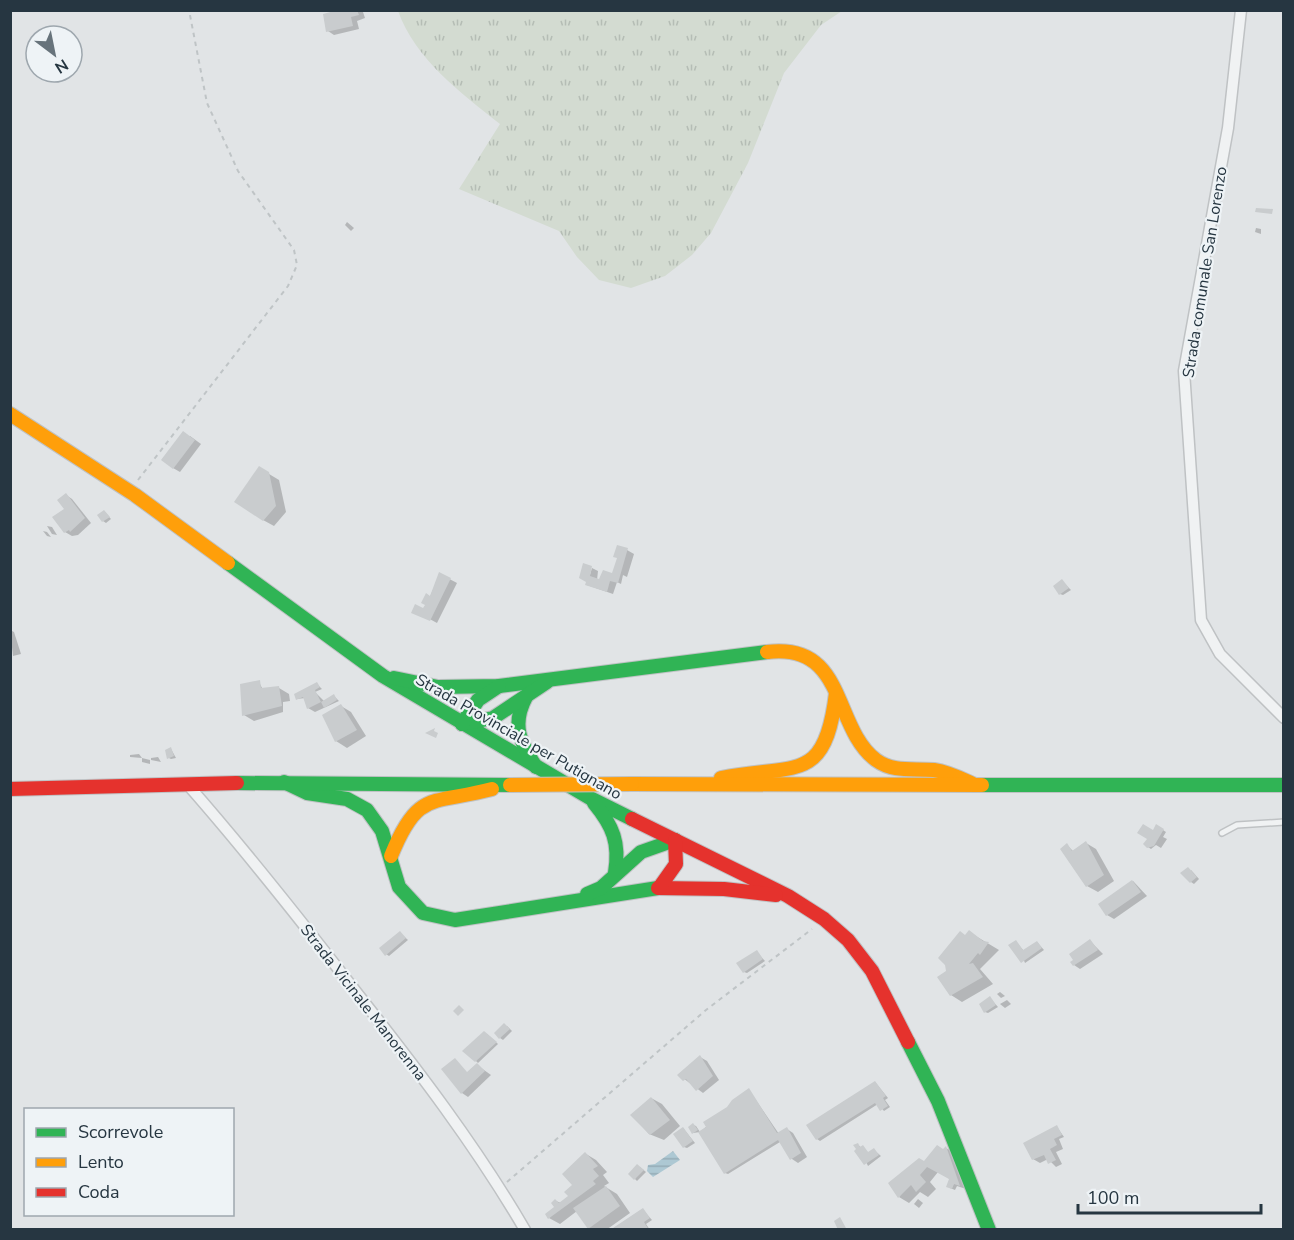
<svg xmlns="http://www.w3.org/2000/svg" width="1294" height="1240" font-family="'Nunito Sans',sans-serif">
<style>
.grass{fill:url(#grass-tufts)}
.water{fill:url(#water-rules)}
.shadow{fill:#0003}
.building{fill:#c9ccce}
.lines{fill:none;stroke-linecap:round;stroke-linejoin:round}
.lane-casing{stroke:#bfc2c4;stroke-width:8}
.street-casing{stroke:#bfc2c4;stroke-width:13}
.fast-casing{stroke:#bfc2c4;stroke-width:16}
.slow-casing{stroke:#bfc2c4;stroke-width:16}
.jam-casing{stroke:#bfc2c4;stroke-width:16}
.path{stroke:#bfc4c6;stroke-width:2;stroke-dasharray:4.5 4.5;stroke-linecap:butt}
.lane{stroke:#f0f2f3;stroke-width:5}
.street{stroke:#f0f2f3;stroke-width:10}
.fast{stroke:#30b455;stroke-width:14}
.slow{stroke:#ff9f0a;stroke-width:14}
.jam{stroke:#e5322d;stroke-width:14}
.slow-bridge-casing{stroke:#bfc2c4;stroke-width:16;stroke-linecap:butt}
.slow-bridge{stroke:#ff9f0a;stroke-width:14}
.labels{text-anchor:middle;stroke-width:4.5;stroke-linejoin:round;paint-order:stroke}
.street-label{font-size:16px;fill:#263641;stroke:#eef3f6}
</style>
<defs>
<pattern id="grass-tufts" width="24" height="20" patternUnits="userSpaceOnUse" patternTransform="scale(1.5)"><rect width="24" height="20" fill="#d3dbd1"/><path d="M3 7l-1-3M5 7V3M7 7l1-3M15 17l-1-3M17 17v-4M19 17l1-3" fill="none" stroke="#b5bdb5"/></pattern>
<pattern id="water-rules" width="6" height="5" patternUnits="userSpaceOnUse" patternTransform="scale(1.5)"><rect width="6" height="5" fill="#adc8d3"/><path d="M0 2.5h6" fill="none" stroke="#95acb6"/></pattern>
</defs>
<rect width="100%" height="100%" fill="#e1e4e6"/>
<!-- grass -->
<path class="grass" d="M 398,11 L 842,10 L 842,11 L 821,25 L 784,73 L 748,163 L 711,233 L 692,255 L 665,276 L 631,288 L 599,280 L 577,257 L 559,231 L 459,189 L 500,124 C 461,93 415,59 398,11 Z"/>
<!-- water -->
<path class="water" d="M 673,1151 L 680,1160 L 653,1177 L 647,1171 L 648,1165 L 655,1164 Z"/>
<!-- shadow -->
<g class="shadow">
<path d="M 346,10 L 363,12 L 365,18 L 357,21 L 359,29 L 334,35 L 328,31 Z"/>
<path d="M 347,222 L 354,228 L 351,231 L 345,225 Z"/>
<path d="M 1256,228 L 1261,229 L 1261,234 L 1255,232 Z"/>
<path d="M 190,436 L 201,444 L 180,472 L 173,468 Z"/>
<path d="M 259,468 L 279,480 L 286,512 L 274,526 L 263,520 Z"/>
<path d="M 66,495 L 72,499 L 91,523 L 78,535 L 72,536 L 65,532 Z"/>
<path d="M 104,511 L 111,519 L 106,523 L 103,521 Z"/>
<path d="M 47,526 L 52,527 L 57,535 L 52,534 Z"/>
<path d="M 43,531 L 47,532 L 51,537 L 47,536 Z"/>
<path d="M 627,550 L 634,554 L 627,577 L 623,575 L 621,584 L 617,582 L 613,594 L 587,585 L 592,568 L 598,571 L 597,580 L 613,574 Z"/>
<path d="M 440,574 L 457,583 L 437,623 L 424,616 L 424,610 Z"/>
<path d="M 1062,581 L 1071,590 L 1063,595 L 1060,594 Z"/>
<path d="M 10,630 L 14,632 L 21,654 L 13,656 Z"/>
<path d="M 259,682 L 263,690 L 279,688 L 289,694 L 290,701 L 283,702 L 283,712 L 254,721 L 244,715 Z"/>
<path d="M 317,684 L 322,689 L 315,692 L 324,701 L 334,696 L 339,701 L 315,712 L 308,708 L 305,698 L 297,699 Z"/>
<path d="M 341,706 L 351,712 L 366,736 L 347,748 L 336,741 L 324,716 Z"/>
<path d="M 171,749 L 176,758 L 171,759 L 169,758 Z"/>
<path d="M 139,754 L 142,758 L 130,757 L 130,755 Z"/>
<path d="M 158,757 L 161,762 L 151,760 L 151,758 Z"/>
<path d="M 142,758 L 150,760 L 150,764 L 142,762 Z"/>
<path d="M 1157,826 L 1166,832 L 1163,837 L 1167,839 L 1161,848 L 1156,845 L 1151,849 L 1148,847 Z"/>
<path d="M 1086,843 L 1096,849 L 1114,881 L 1098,892 L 1087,886 L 1062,849 L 1067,845 L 1074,852 Z"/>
<path d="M 1191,870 L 1199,879 L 1194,884 L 1191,882 Z"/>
<path d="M 1133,881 L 1147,896 L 1114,919 L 1107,915 Z"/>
<path d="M 969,932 L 999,950 L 980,969 L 993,984 L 962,1002 L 951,995 L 948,972 Z"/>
<path d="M 400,933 L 408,940 L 389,956 L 386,954 Z"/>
<path d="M 1090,941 L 1103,954 L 1080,969 L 1074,965 L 1075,960 Z"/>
<path d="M 1016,942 L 1024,951 L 1037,942 L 1044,950 L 1025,963 Z"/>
<path d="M 757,952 L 765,961 L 747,973 L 744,972 Z"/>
<path d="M 1000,992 L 1005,996 L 1001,998 L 997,994 Z"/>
<path d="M 990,998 L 998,1007 L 988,1013 L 985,1012 Z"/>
<path d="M 1007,1000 L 1011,1004 L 1005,1008 L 1000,1004 Z"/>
<path d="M 507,1026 L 512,1031 L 503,1040 L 500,1038 Z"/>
<path d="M 487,1034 L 498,1044 L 478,1063 L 476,1061 Z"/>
<path d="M 700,1057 L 707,1061 L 719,1080 L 703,1093 L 679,1075 Z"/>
<path d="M 477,1065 L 491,1075 L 468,1097 L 462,1093 L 464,1077 Z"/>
<path d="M 875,1082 L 888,1098 L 885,1100 L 890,1107 L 884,1111 L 878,1104 L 820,1141 L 817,1139 Z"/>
<path d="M 749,1090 L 779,1134 L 787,1129 L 793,1133 L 807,1157 L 798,1163 L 792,1159 L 780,1142 L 728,1174 L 725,1173 L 700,1132 L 693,1133 L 693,1125 L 696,1126 L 700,1132 Z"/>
<path d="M 651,1098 L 662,1104 L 680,1126 L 664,1140 L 649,1134 L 632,1115 Z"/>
<path d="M 1057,1127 L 1064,1137 L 1059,1139 L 1063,1149 L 1056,1152 L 1062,1164 L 1056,1167 L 1048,1159 L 1040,1163 L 1033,1159 Z"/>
<path d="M 683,1128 L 695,1143 L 687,1148 L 684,1147 Z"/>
<path d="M 858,1145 L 869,1153 L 874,1150 L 881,1156 L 868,1166 Z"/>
<path d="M 946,1148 L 957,1154 L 969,1190 L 957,1186 L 955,1190 L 950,1188 L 948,1184 L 954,1185 L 949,1182 L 950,1179 L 938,1172 L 930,1182 L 936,1189 L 928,1197 L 920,1192 L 909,1203 L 899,1197 L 925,1163 Z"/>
<path d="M 586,1154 L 596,1160 L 607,1172 L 603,1175 L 609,1183 L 604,1186 L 617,1194 L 630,1213 L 606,1230 L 589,1228 L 577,1211 L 560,1224 L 549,1218 L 556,1207 L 556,1201 L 561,1203 L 570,1197 Z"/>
<path d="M 640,1167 L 646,1172 L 637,1181 L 635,1179 Z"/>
<path d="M 918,1199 L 923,1203 L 919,1208 L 914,1204 Z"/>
<path d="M 643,1210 L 652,1220 L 646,1224 L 650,1230 L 613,1230 Z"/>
</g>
<!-- building -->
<g class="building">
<path d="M 338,10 L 357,10 L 359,15 L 351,17 L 353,26 L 326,32 L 323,14 Z"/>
<path d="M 1256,208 L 1273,209 L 1272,214 L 1255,212 Z"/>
<path d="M 183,431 L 195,440 L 173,469 L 161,460 Z"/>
<path d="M 259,466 L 269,472 L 276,506 L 263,521 L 234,502 Z"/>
<path d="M 66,493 L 85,518 L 70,532 L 69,530 L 64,533 L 52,517 L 64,509 L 57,500 Z"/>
<path d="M 104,510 L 110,517 L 102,522 L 97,515 Z"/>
<path d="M 617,545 L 628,548 L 618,583 L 610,581 L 607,592 L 585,585 L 586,582 L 579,578 L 583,563 L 592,566 L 590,576 L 599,579 L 603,570 L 612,573 L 617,558 L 613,557 Z"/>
<path d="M 439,572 L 451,578 L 430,621 L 411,613 L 415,604 L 423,608 L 425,605 L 421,603 L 426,593 L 430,596 Z"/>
<path d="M 1062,579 L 1069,588 L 1059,595 L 1053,586 Z"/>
<path d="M 260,680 L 261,688 L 279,686 L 282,706 L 242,716 L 240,684 Z"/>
<path d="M 317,682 L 320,687 L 315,690 L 321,702 L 307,709 L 303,697 L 296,700 L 294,694 Z"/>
<path d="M 334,694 L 337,700 L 324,708 L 321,702 Z"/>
<path d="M 341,704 L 357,730 L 335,742 L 322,715 Z"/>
<path d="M 435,728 L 434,731 L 438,733 L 436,738 L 425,733 Z"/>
<path d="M 171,747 L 174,756 L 167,759 L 165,750 Z"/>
<path d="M 1143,824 L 1153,830 L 1156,824 L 1164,829 L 1154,846 L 1147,848 L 1143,844 L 1147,839 L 1137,833 Z"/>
<path d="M 1086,841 L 1104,875 L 1086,887 L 1060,849 L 1067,843 L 1072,851 Z"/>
<path d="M 1188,867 L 1197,877 L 1190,883 L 1180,873 Z"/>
<path d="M 1132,880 L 1141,892 L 1106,916 L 1098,904 Z"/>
<path d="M 969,930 L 983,941 L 989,942 L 980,955 L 978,953 L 969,964 L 973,963 L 983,977 L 950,996 L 937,977 L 946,971 L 945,965 L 938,958 L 960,931 L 965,935 Z"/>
<path d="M 400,931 L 406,938 L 385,956 L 379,948 Z"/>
<path d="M 1090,939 L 1098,950 L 1073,966 L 1070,962 L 1073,960 L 1069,954 Z"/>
<path d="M 1016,940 L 1023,950 L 1037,941 L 1042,948 L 1021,963 L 1008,945 Z"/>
<path d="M 757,950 L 763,959 L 743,973 L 736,963 Z"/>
<path d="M 990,996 L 996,1005 L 984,1013 L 979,1004 Z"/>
<path d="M 459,1005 L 464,1010 L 458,1016 L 453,1011 Z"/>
<path d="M 504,1023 L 510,1029 L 499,1039 L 494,1033 Z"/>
<path d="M 484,1031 L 497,1042 L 475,1062 L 462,1051 Z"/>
<path d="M 700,1055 L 713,1076 L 696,1091 L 686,1079 L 683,1081 L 677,1075 Z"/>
<path d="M 455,1058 L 467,1072 L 477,1063 L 485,1071 L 461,1094 L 441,1069 Z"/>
<path d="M 875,1081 L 886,1096 L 883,1098 L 888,1106 L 880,1111 L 875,1103 L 816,1140 L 806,1125 Z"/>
<path d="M 749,1088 L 777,1133 L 787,1127 L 801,1153 L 790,1160 L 778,1140 L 724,1174 L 698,1132 L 706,1127 L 703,1122 L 727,1107 L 732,1100 Z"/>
<path d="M 651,1097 L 670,1120 L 650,1135 L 630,1115 Z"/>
<path d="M 693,1123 L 698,1130 L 692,1134 L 688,1127 Z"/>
<path d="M 1057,1125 L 1062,1135 L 1054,1139 L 1057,1145 L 1050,1149 L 1056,1160 L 1048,1164 L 1044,1155 L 1032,1160 L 1023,1143 Z"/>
<path d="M 683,1127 L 693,1141 L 683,1148 L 673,1134 Z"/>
<path d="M 858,1143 L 860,1147 L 863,1145 L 868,1152 L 874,1148 L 879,1155 L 864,1165 L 854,1151 L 856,1149 L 853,1145 Z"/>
<path d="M 937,1145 L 943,1149 L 946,1146 L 960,1186 L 954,1184 L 952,1189 L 946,1187 L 949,1179 L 927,1167 L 920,1175 L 926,1182 L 916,1192 L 911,1185 L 898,1198 L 888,1183 L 919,1158 L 924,1161 Z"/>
<path d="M 585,1152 L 598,1166 L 593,1169 L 599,1176 L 593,1181 L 596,1184 L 548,1219 L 545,1214 L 554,1207 L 551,1203 L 555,1199 L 559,1203 L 568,1196 L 564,1192 L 572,1185 L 562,1174 Z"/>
<path d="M 637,1164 L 644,1170 L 634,1180 L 628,1174 Z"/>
<path d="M 606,1186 L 620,1206 L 588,1229 L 573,1208 Z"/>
<path d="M 643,1208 L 650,1218 L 644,1222 L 649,1230 L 610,1230 Z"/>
<path d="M 840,1217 L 847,1230 L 838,1230 L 834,1221 Z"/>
</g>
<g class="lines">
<defs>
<path id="lane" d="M 1222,833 L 1237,825 L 1284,822"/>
<g id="street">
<path d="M 1241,10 L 1228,128 L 1184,371 L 1201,620 L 1220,654 L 1284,718"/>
<path d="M 188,785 C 247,852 302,922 357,993 C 417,1069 476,1146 525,1230"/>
</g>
<g id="fast">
<path d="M 228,563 L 383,676 L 590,798 L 632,819"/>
<path d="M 394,678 L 438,687 L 499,686 L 767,652"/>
<path d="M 526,697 C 511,725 520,742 536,767"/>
<path d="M 462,724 L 493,718 L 547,682"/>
<path d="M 462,724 L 478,700 L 499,686"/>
<path d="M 284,782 L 307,793 L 347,799 L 367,810 L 382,831 L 399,887 L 423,913 L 455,920 L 658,888"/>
<path d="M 237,783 L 510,785"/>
<path d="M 982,785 L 1284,785"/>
<path d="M 594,803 C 613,826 620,843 615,873"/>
<path d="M 587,894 L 601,888 L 641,852 L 675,840"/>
<path d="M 908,1042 L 938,1101 L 989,1230"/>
</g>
<g id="slow">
<path d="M 10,414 L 135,495 L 228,563"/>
<path d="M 767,652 C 847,642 832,727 876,760 C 894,773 913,768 934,770 C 948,772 960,778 973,784"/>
<path d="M 721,778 C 796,763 825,785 836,693"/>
<path d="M 632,784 L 982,785"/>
<path d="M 391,856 C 418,789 432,805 492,789"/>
</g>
<g id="jam">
<path d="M 10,789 L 237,783"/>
<path d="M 632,819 L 788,896 L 824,919 L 848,940 L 872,971 L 908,1042"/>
<path d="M 658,888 L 724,889 L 776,895"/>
<path d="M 659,888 L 676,864 L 675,840"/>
</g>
</defs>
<!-- lane casing -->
<use href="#lane" class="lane-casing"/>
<!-- street casing -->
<use href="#street" class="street-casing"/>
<!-- fast casing -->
<use href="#fast" class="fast-casing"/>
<!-- slow casing -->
<use href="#slow" class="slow-casing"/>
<!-- jam casing -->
<use href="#jam" class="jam-casing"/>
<!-- path -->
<g class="path">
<path d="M 138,480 L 288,286 L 297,265 L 294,250 L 238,171 L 207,103 L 189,10"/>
<path d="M 507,1182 L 706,1010 L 812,929"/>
</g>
<!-- lane -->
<use href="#lane" class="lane"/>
<!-- street -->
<use href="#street" class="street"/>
<!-- fast -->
<use href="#fast" class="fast"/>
<!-- slow -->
<use href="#slow" class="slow"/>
<!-- jam -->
<use href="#jam" class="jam"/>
<defs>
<path id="slow-bridge" d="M 510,785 L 632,784"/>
</defs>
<!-- slow-bridge casing -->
<use href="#slow-bridge" class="slow-bridge-casing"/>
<!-- slow-bridge -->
<use href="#slow-bridge" class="slow-bridge"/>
</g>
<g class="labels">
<!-- street labels -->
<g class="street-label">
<text transform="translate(1204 272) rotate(-81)" y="6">Strada comunale San Lorenzo</text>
<text transform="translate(519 736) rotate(30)" y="6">Strada Provinciale per Putignano</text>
<text transform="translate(364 1002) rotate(52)" y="6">Strada Vicinale Manorenna</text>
</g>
</g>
<!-- border -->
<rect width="1294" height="1240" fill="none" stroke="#263641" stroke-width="24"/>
<!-- legend -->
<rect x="24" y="1108" width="210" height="108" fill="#eef3f6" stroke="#9ea7ae" stroke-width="1.5"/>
<rect x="36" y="1128" width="30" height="9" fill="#30b455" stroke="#9ea7ae" stroke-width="1.5"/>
<text x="78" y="1138" font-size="18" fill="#263641">Scorrevole</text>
<rect x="36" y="1158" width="30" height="9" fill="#ff9f0a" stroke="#9ea7ae" stroke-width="1.5"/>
<text x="78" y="1168" font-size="18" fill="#263641">Lento</text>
<rect x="36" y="1188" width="30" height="9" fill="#e5322d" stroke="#9ea7ae" stroke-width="1.5"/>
<text x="78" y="1198" font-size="18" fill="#263641">Coda</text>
<!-- north arrow -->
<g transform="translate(54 54) rotate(148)"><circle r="28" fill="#eef3f6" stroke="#9ea7ae" stroke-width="1.5"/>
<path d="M0-4.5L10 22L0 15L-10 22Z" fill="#67737b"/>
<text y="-9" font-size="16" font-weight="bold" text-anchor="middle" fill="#263641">N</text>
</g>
<!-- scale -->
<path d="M1078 1204v9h183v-9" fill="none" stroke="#263641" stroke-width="3"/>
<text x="1087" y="1204" font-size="18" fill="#263641" stroke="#eef3f6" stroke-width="4.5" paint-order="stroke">100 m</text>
</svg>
